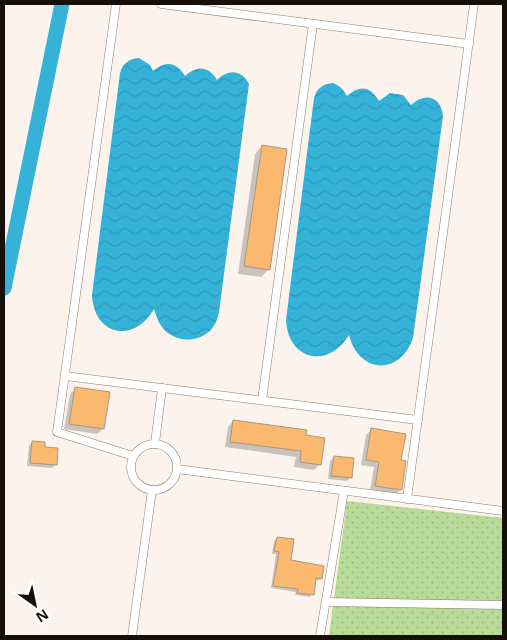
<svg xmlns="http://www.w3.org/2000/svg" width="507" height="640" font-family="'Open Sans',sans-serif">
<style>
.grass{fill:url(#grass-dots)}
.water{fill:url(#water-waves)}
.shadow{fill:#0003}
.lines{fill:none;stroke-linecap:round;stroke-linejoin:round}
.canal{stroke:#34b2d8;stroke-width:15}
.building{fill:#fab96e;stroke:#a99683}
.lane-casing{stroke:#8d7c68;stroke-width:9}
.lane{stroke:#fff;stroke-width:8}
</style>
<defs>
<pattern id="grass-dots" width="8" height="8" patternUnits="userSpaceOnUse" patternTransform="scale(1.25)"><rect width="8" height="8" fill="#b9db99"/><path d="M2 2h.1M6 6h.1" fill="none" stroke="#9ebb82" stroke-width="1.8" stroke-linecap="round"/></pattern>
<pattern id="water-waves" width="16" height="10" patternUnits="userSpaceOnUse" patternTransform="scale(1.25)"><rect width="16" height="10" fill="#34b2d8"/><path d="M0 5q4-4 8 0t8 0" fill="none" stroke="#2d98b8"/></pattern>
</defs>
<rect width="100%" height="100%" fill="#fcf4ec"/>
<!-- grass -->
<path class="grass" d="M 347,501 L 503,518 L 503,636 L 329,636 Z"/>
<!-- water -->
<g class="water">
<path d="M 139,58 L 150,65 L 153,71 C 165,60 177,62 185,76 C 197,65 209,66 217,80 C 228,69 241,69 249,84 L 219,312 C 218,316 217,320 215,324 C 205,343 175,345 162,327 C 158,322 156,315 154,309 C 134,344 94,336 92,295 L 120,73 C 123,63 129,59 139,58 Z"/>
<path d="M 333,83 C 340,86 343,89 347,96 C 360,85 370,86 379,101 L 390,93 L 403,95 L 411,105 C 425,92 441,96 443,116 L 413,338 C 400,376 359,374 349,335 C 329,369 288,361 286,320 L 314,98 C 317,88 323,84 333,83 Z"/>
</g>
<!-- shadow -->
<g class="shadow">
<path d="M 262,146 L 269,269 L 261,277 L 238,274 L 255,154 Z"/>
<path d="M 76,388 L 103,429 L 97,434 L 64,429 L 70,394 Z"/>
<path d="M 233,421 L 305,436 L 320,464 L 314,470 L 294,467 L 296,457 L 225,447 L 228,427 Z"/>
<path d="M 372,429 L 400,461 L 400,490 L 395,495 L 370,491 L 374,467 L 361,465 L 366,435 Z"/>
<path d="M 32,442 L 55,465 L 52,468 L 27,466 L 29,446 Z"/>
<path d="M 334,457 L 351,477 L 347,481 L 328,479 L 330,461 Z"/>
<path d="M 277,538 L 289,561 L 321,578 L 318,581 L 314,580 L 312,594 L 310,597 L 295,595 L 296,592 L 271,588 L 276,554 L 272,554 L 274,541 Z"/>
</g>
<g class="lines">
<!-- canal -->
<path class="canal" d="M 4,288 L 62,4"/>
</g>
<!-- building -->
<g class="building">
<path d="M 262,145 L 287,149 L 270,270 L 244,266 Z"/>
<path d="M 75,387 L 110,392 L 104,429 L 69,424 Z"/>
<path d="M 233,420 L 307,430 L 306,435 L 325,438 L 321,465 L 300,462 L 301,451 L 230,442 Z"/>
<path d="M 371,428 L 406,434 L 401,460 L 406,461 L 402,490 L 375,486 L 379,462 L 366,460 Z"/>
<path d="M 32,441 L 45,442 L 45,447 L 58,448 L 57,465 L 30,463 Z"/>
<path d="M 334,456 L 354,458 L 352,478 L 331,476 Z"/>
<path d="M 277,537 L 294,539 L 291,560 L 324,566 L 322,579 L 316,578 L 314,595 L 297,593 L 298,589 L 273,586 L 279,552 L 274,551 Z"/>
</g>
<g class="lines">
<defs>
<g id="lane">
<path d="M 116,4 L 57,432 L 133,456"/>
<path d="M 161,4 L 469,44"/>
<path d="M 65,376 L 418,420"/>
<path d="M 262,400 L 313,24"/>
<path d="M 155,443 L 162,388"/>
<circle cx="154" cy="467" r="23"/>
<path d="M 177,469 L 503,511"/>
<path d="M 407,499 L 474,4"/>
<path d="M 326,602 L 503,605"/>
<path d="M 132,636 L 152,490"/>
<path d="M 320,636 L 344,491"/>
</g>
</defs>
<!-- lane casing -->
<use href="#lane" class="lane-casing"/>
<!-- lane -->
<use href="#lane" class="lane"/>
</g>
<!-- border -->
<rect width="507" height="640" fill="none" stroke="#161009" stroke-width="10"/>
<!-- north arrow -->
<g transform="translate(35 605) rotate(147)" stroke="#ffffff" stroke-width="4" paint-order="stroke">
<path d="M0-4L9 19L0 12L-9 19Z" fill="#161009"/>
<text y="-8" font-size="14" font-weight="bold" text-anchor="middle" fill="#161009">N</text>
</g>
</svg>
